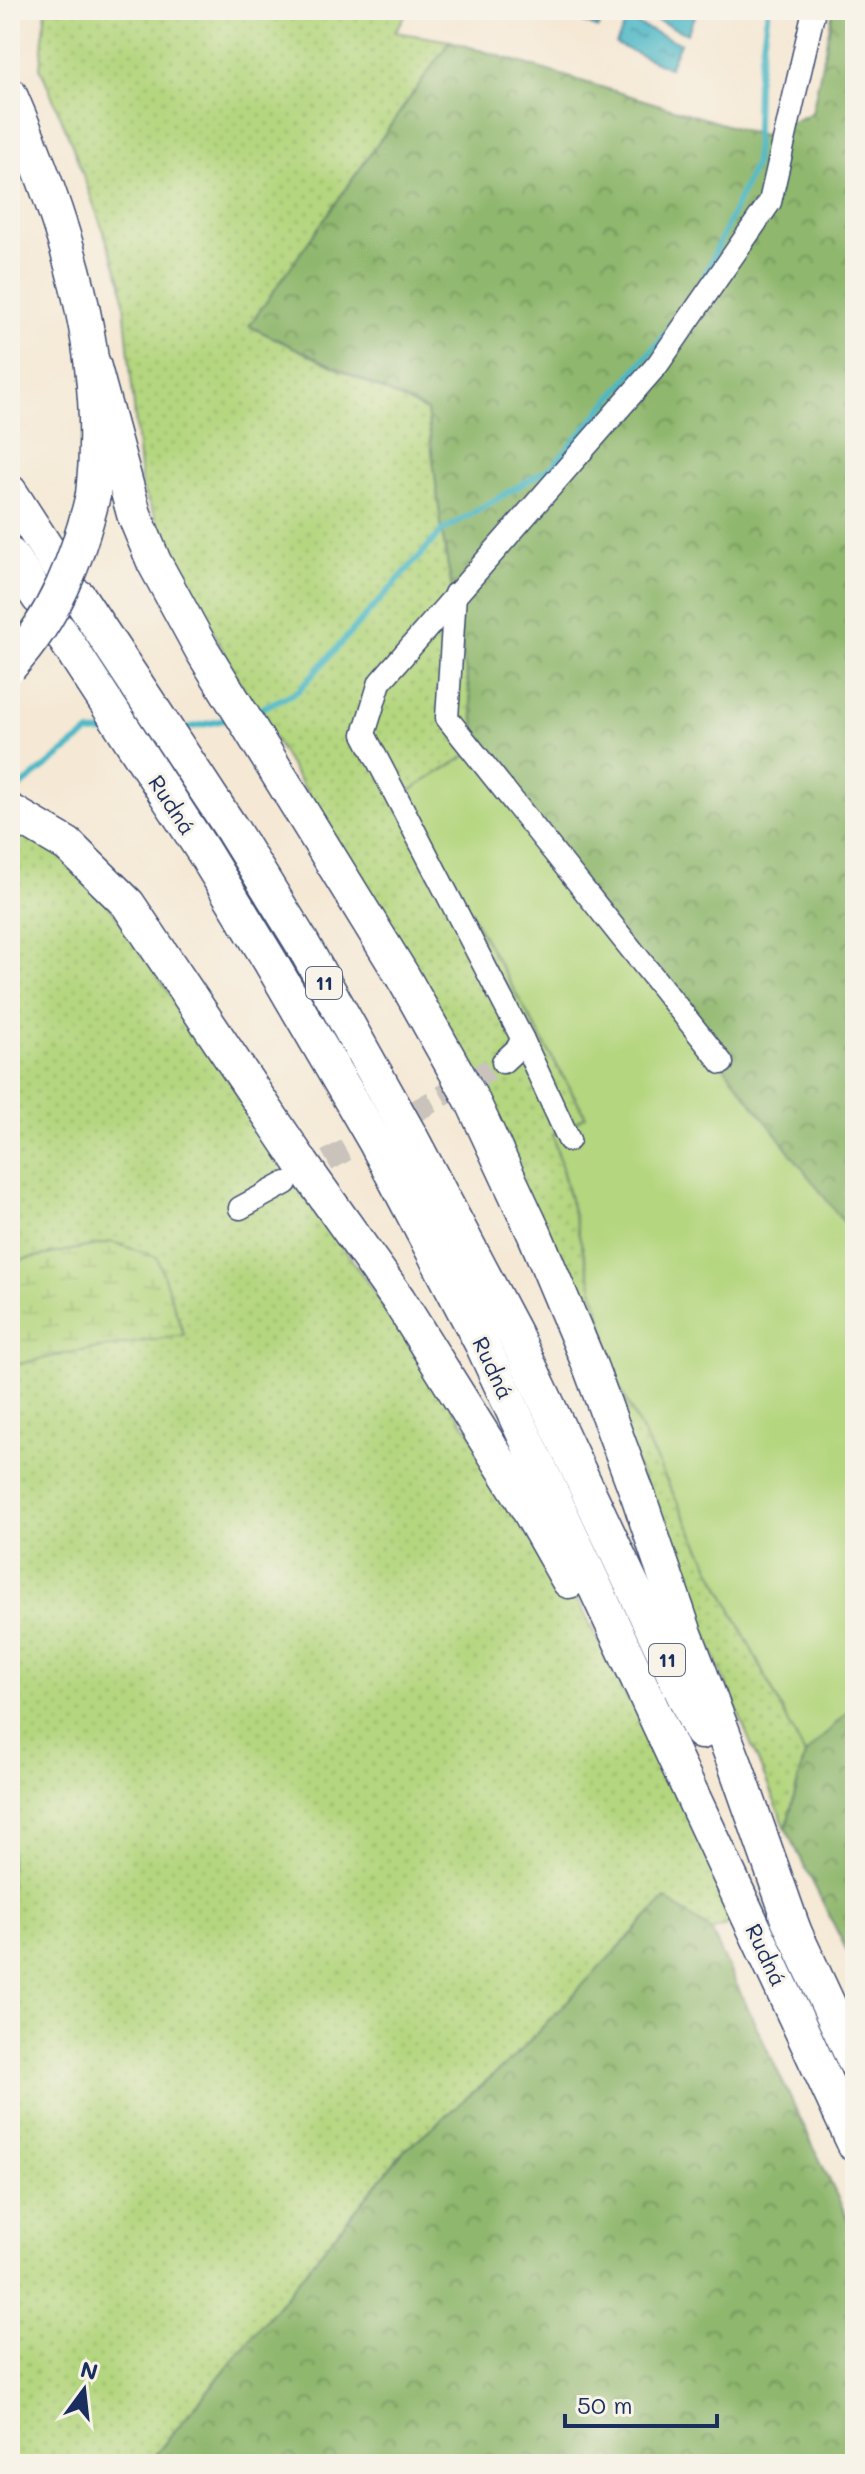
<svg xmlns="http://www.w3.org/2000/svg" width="865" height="2474" font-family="Mali,sans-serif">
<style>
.grass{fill:url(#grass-dots);stroke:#68826e;stroke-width:2}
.forest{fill:url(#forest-crowns);stroke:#557366;stroke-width:2}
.wetland{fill:url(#wetland-marsh);stroke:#68826e;stroke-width:2}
.garden{fill:#b4d67e;stroke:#68826e;stroke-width:2}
.water{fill:url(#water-ripples);stroke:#337492;stroke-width:2}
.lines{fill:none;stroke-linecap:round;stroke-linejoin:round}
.stream{stroke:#4bb8c6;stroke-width:6}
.minor-tunnel{stroke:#c9c3bc;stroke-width:22;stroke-dasharray:22 11;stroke-linecap:butt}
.minor-casing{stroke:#3c4b70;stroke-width:25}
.highway-casing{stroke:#3c4b70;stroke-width:37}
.minor{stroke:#fff;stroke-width:22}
.highway{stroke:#fff;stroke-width:34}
.highway-bridge-casing{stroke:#3c4b70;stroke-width:37;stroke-linecap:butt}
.highway-bridge{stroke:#fff;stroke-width:34}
.labels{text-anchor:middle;stroke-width:6;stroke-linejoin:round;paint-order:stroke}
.shield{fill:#f7f3e8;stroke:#5d6a87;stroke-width:2}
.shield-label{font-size:20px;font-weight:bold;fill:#1b2f5e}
.street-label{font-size:22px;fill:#1b2f5e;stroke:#f7f3e8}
</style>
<defs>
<pattern id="grass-dots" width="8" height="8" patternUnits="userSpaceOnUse" patternTransform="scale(2)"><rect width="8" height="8" fill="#b4d67e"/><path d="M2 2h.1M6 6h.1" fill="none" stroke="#9ab86f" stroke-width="1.8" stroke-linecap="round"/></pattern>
<pattern id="forest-crowns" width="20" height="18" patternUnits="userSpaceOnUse" patternTransform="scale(2)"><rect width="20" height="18" fill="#8fb76d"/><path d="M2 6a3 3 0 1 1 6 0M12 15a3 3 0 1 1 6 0" fill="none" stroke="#74955d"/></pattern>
<pattern id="wetland-marsh" width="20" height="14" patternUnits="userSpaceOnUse" patternTransform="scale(2)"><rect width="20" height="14" fill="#b4d67e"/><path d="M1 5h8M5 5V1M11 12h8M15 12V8" fill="none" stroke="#9ab86f"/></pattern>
<pattern id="water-ripples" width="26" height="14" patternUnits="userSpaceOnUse" patternTransform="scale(2)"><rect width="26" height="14" fill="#4bb8c6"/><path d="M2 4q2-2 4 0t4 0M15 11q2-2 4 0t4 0" fill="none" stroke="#3e96a4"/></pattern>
</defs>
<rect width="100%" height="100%" fill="#f7f3e8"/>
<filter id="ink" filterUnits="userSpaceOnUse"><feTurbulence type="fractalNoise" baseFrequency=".0125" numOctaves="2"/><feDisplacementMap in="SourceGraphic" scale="16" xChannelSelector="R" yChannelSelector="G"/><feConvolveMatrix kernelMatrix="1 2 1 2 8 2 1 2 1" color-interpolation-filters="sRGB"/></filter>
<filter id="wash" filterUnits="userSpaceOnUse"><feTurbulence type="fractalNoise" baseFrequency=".006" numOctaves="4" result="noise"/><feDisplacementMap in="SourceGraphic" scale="32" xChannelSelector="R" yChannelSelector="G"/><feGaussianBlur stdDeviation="1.8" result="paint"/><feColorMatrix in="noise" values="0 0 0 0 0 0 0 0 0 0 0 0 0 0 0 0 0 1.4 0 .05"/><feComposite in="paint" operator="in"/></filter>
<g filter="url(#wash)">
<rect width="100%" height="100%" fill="#f5e8d4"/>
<!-- grass -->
<g class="grass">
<path d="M 46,10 L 409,10 L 395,32 L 450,41 L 250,326 L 427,411 L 442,531 L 479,748 L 403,795 L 586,1117 L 553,1135 L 618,1384 L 805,1755 L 786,1829 L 474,1072 L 234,672 L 142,490 L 122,283 L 71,142 L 40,67 Z"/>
<path d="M 10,811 L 68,845 L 558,1561 L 628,1700 L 653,1715 L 749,1919 L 711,1931 L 665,1900 L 511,2060 L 403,2152 L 148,2464 L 10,2464 L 10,1366 L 68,1353 L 184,1334 L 112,1242 L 10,1262 Z"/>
</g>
<!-- forest -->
<g class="forest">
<path d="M 833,10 L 855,10 L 855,1237 L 479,748 L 442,531 L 427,411 L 249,326 L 450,41 L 762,136 L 812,113 Z"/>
<path d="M 855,1704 L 855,1967 L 786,1829 L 805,1755 Z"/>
<path d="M 665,1899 L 711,1931 L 855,2234 L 855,2464 L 148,2464 L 403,2152 L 511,2060 Z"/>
</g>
<!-- wetland -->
<path class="wetland" d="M 112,1242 L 157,1257 L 184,1335 L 68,1353 L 10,1366 L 10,1262 Z"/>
<!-- garden -->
<path class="garden" d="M 479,748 L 855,1237 L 855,1704 L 805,1755 L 618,1384 L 553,1134 L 586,1116 L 403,795 Z"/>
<!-- water -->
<g class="water">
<path d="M 557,10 L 607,10 L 598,29 Z"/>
<path d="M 634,10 L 698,10 L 687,34 Z"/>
<path d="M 627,20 L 680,43 L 669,68 L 616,44 Z"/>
</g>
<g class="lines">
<!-- stream -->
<g class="stream">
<path d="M 700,286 L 755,163 L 757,83 L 768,10"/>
<path d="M 252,713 L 298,691 L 442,531 L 553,466 L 659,342 L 684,308"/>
<path d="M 178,730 L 229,719"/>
<path d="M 10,795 L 88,733 L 111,732"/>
</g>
</g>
</g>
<g filter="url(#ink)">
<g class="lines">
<!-- minor-tunnel -->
<path class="minor-tunnel" d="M 298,1177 L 503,1062"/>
<defs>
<g id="minor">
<path d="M 455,594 L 447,718 L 722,1063"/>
<path d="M 503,1062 L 518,1048 L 522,1038"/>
<path d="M 569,1140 L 522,1038 L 364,734 L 380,682 L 658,364 L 770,202 L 814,10"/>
<path d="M 240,1208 L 286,1183"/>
</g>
<g id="highway">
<path d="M 10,95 C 65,222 109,354 93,495"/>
<path d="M 93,364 L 134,514 L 154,562 L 202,650 L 403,977 L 473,1102 L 535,1235 L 590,1366 L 639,1498 L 684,1631 L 735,1764 L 795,1934"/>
<path d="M 10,492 L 56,563"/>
<path d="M 10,555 L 39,598"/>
<path d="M 79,597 L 233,831 L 302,943 L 408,1132 L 515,1335 L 701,1732"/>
<path d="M 59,630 L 203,851 L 270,961 L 376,1143 L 482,1344 L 855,2145"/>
<path d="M 10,811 L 68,845 L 128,904 L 302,1164 L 398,1299 L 519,1493 L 569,1581"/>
<path d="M 786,1914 L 855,2062"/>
</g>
</defs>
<!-- minor casing -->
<use href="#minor" class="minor-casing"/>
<!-- highway casing -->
<use href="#highway" class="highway-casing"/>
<!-- minor -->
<use href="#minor" class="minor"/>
<!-- highway -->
<use href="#highway" class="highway"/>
<defs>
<path id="highway-bridge" d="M 10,666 C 55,617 78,558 93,495"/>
</defs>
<!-- highway-bridge casing -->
<use href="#highway-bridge" class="highway-bridge-casing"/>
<!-- highway-bridge -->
<use href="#highway-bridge" class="highway-bridge"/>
</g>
</g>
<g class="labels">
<!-- shield labels -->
<g class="shield">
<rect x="306" y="967" width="36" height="32" rx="6"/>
<rect x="649" y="1644" width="36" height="32" rx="6"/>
</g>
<g class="shield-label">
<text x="324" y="990">11</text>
<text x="667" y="1667">11</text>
</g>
<!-- street labels -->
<g class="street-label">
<text transform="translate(172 805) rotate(57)" y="8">Rudná</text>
<text transform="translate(493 1368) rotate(65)" y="8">Rudná</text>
<text transform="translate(766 1955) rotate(65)" y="8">Rudná</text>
</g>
</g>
<!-- margin -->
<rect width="865" height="2474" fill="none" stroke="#f7f3e8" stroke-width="40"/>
<!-- north arrow -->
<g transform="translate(84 2390) rotate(15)" stroke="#f7f3e8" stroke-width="6" paint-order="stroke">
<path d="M0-6L14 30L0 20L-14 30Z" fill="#1b2f5e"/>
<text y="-12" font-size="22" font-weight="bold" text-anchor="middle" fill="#1b2f5e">N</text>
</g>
<!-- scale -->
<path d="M565 2414v12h152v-12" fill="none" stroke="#1b2f5e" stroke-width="4"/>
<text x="577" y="2414" font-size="24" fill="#1b2f5e" stroke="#f7f3e8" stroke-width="6" paint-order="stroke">50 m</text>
</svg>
